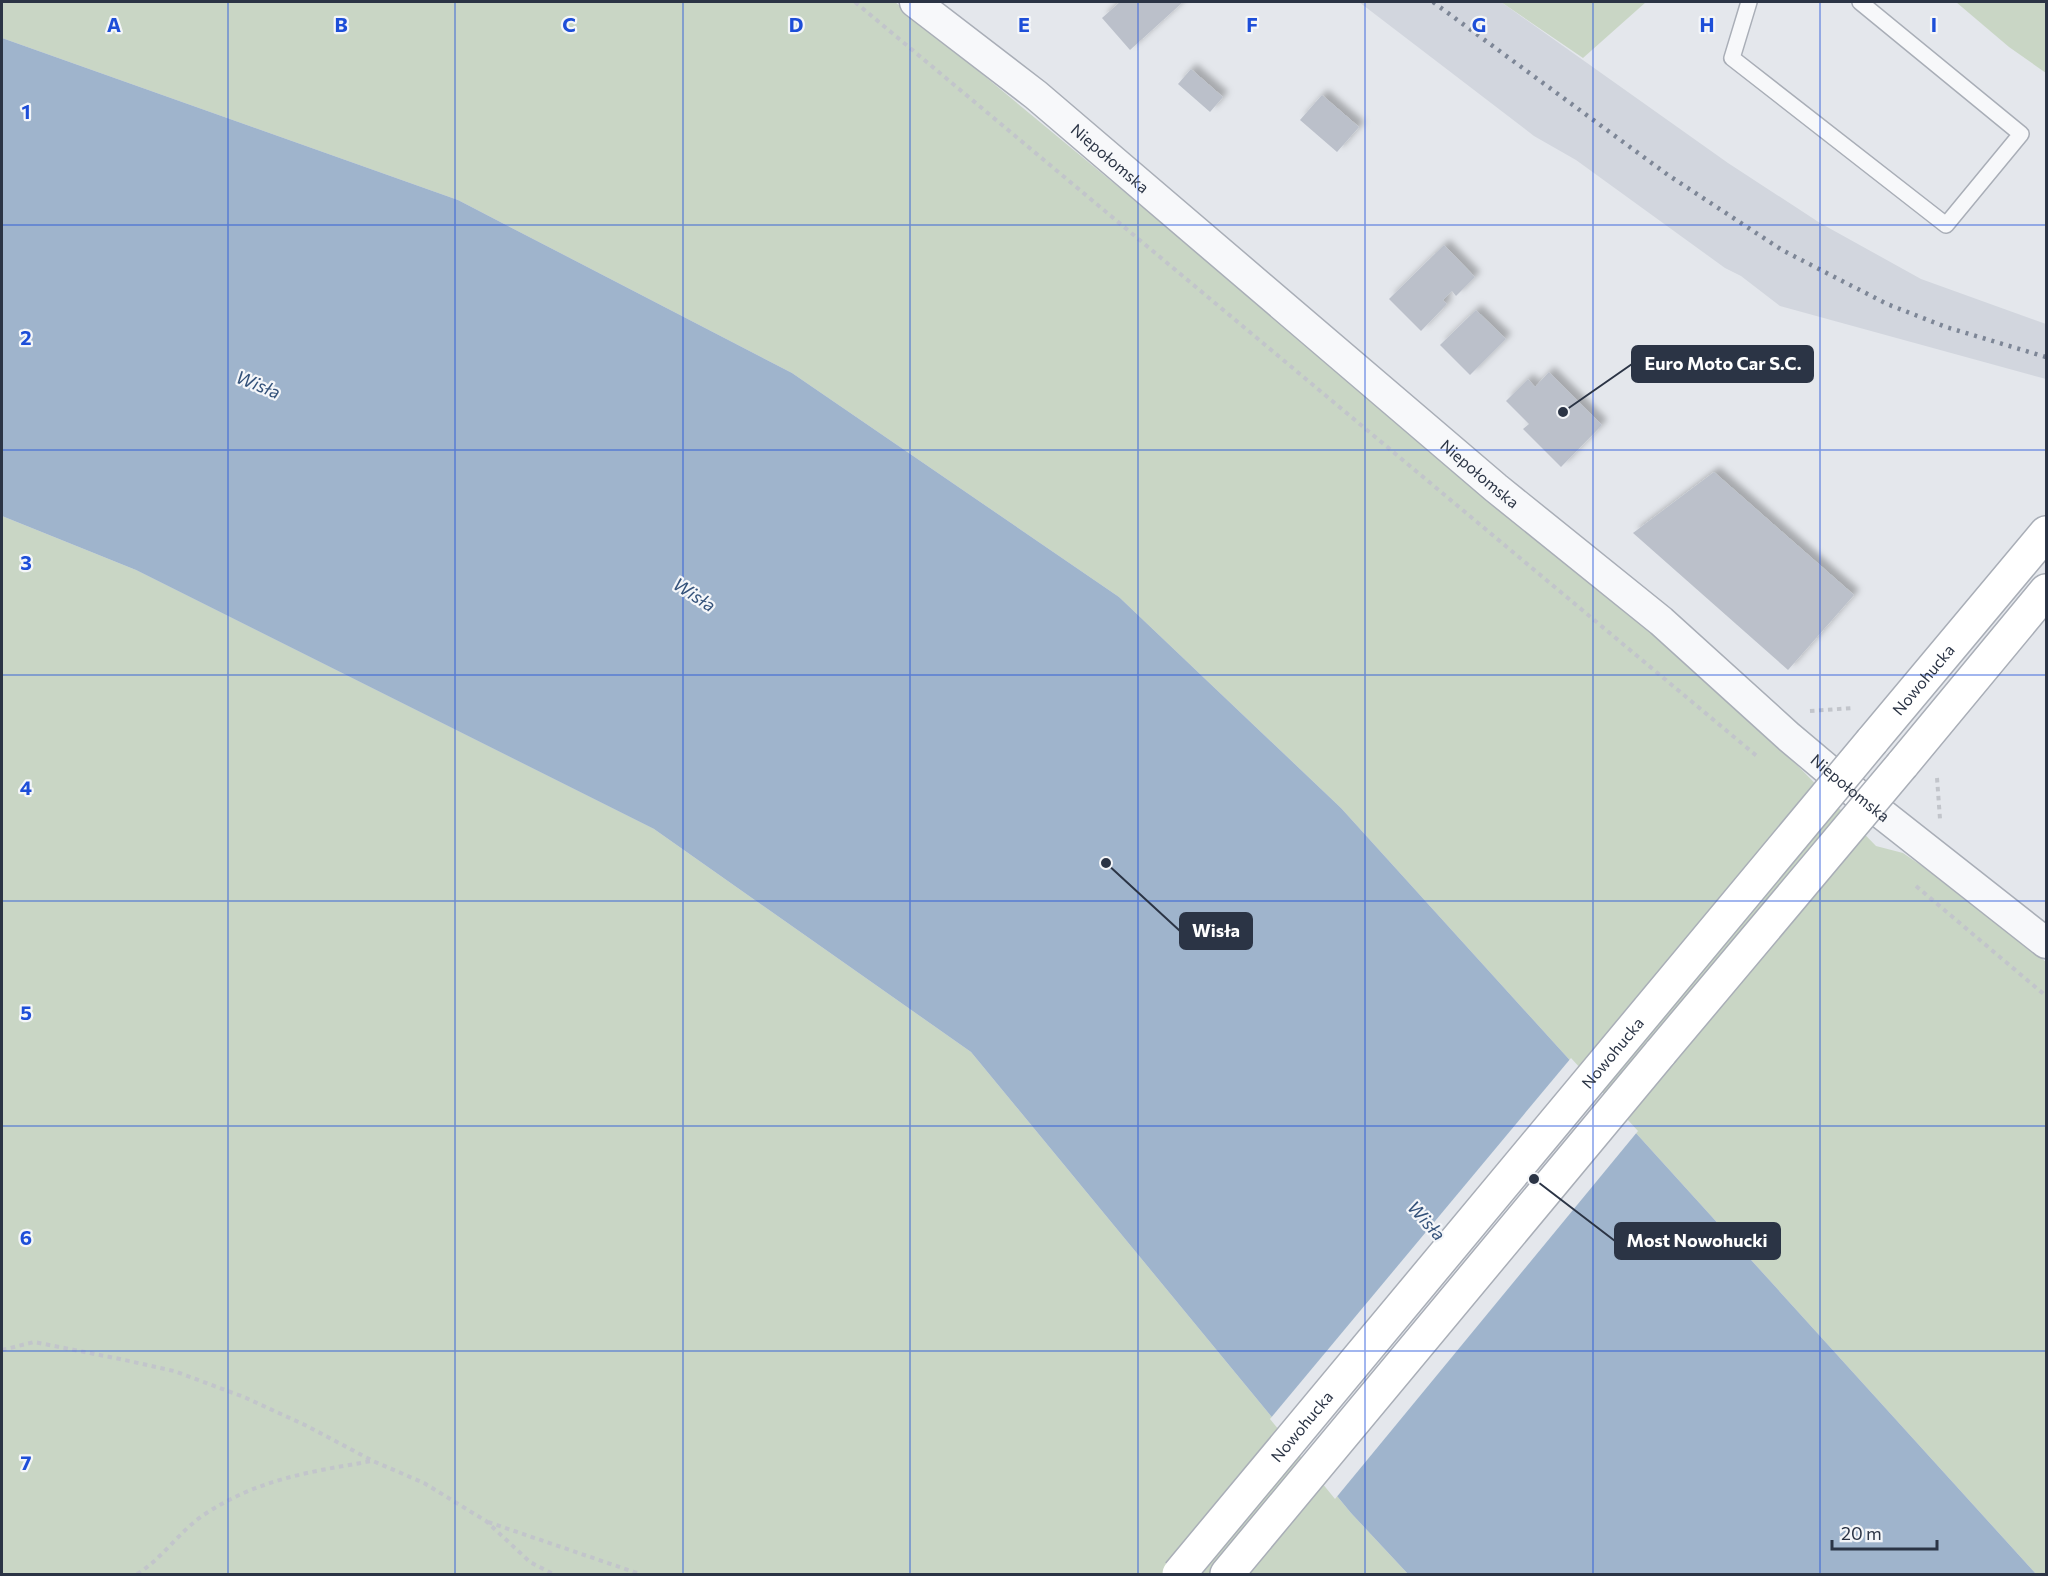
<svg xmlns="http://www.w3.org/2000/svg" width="2048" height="1576" font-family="Commissioner,sans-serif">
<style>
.built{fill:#d2d6de}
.green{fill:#c9d6c5}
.water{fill:#9fb4cc}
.pier{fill:#e4e7ec}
.building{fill:#bbc0ca;filter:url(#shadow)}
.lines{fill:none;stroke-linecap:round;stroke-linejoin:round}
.service-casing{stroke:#a9aeb7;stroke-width:18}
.minor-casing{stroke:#a9aeb7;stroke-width:33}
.secondary-casing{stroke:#a9aeb7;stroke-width:36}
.path{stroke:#c2c5cb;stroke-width:4;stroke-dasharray:4.5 4.5;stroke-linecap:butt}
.service{stroke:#f7f8fa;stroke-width:15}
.minor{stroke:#f7f8fa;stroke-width:30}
.secondary{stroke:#fff;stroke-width:33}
.rail{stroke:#7d8696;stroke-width:4.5;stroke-dasharray:3 6;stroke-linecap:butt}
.secondary-bridge-casing{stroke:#a9aeb7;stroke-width:36;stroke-linecap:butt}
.secondary-bridge{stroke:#fff;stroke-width:33}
.grid{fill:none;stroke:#1d4ed8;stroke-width:1.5;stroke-opacity:0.55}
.labels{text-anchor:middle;stroke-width:4.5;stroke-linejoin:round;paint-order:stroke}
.street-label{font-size:16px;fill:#2b3445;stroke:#f4f6f9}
.water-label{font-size:18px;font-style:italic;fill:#34527a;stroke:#f4f6f9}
.grid-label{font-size:20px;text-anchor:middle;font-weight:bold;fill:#1d4ed8;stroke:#f4f6f9;stroke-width:4.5;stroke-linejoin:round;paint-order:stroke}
.leader{fill:none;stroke:#2b3445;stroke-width:2}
.callout-dot{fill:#2b3445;stroke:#f4f6f9;stroke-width:2}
.callout{fill:#2b3445;stroke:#2b3445;stroke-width:2}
.callout-label{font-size:18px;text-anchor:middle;font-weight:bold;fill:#fff}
</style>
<defs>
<filter id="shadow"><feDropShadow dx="5.5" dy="-5.5" stdDeviation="3" flood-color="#0004"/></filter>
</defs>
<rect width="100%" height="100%" fill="#e4e7ec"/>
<!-- built -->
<path class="built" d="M 1359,2 L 1501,2 L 1728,163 L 1820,223 L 1921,279 L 2046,324 L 2046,379 L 1780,306 L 1741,276 L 1725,268 L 1576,160 L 1534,136 Z"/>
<!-- green -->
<g class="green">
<path d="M 2,2 L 895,2 L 1649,626 L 1800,768 L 1876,846 L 1903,853 L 1966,896 L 2046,962 L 2046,1574 L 2036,1574 L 1341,808 L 1119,597 L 792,373 L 458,200 L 2,38 Z"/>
<path d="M 1501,2 L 1646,2 L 1583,58 Z"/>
<path d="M 1956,2 L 2046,2 L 2046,73 L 2009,47 Z"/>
<path d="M 2,516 L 136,570 L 654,829 L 971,1052 L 1351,1513 L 1408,1574 L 2,1574 Z"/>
</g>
<!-- water -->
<path class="water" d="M 2,38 L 458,200 L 792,373 L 1119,597 L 1341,808 L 2036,1574 L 1408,1574 L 1351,1513 L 971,1052 L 654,829 L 136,570 L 2,516 Z"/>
<!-- pier -->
<path class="pier" d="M 1571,1058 L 1638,1131 L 1335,1499 L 1270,1419 Z"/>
<!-- building -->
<g class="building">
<path d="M 1120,2 L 1183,2 L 1130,50 L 1102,18 Z"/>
<path d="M 1191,69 L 1223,97 L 1210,112 L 1178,84 Z"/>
<path d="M 1322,95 L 1359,127 L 1337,152 L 1300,120 Z"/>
<path d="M 1444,245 L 1475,277 L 1456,296 L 1452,291 L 1443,300 L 1447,304 L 1421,331 L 1389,299 Z"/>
<path d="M 1476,310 L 1506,339 L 1470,375 L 1440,345 Z"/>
<path d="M 1549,372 L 1602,425 L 1561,467 L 1523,429 L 1529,424 L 1506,401 L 1528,379 L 1535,387 Z"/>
<path d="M 1714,472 L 1854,595 L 1788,670 L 1633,533 Z"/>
</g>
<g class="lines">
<defs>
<path id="service" d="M 1749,2 L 1732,58 L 1946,225 L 2021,134 L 1860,2"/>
<g id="minor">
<path id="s1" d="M 915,2 L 1036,95 L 1496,488 L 1661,621 L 1789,737 L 1858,795 L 2046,943"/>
</g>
<g id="secondary">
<path id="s2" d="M 1872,741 L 2046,533"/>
<path d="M 1902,765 L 2046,591"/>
<path d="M 1227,1574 L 1661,1052"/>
</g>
</defs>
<!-- service casing -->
<use href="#service" class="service-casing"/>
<!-- minor casing -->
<use href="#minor" class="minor-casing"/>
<!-- secondary casing -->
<use href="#secondary" class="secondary-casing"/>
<!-- path -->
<g class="path">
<path d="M 855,2 L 1758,757"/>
<path d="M 1810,711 L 1853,708"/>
<path d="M 1937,778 L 1940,819"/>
<path d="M 1916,886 L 2046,996"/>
<path d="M 2,1350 L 34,1342 L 120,1359 L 174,1371 L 244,1397 L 305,1425 L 373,1461 L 424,1483 L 486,1521 L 530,1562 L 553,1574"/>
<path d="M 488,1522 L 640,1574"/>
<path d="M 137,1574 C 162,1559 178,1533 202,1516 C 257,1479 309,1472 372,1461"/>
</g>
<!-- service -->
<use href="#service" class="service"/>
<!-- minor -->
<use href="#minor" class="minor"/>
<!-- secondary -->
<use href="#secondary" class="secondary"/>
<!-- rail -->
<path class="rail" d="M 1433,2 L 1668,175 L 1782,250 L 1887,304 L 1946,327 L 2046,357"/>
<defs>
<g id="secondary-bridge">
<path d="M 1661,1052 L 1902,765"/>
<path id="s3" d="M 1179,1574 L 1872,741"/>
</g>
</defs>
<!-- secondary-bridge casing -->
<use href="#secondary-bridge" class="secondary-bridge-casing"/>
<!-- secondary-bridge -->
<use href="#secondary-bridge" class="secondary-bridge"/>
</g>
<!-- grid -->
<path class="grid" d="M 228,2 L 228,1574M 455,2 L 455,1574M 683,2 L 683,1574M 910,2 L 910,1574M 1138,2 L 1138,1574M 1365,2 L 1365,1574M 1593,2 L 1593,1574M 1820,2 L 1820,1574M 2,225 L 2046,225M 2,450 L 2046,450M 2,675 L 2046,675M 2,901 L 2046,901M 2,1126 L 2046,1126M 2,1351 L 2046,1351"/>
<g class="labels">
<!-- street labels -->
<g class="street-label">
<text dy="6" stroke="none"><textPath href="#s1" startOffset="250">Niepołomska</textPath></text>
<text dy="6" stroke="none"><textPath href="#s1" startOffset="736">Niepołomska</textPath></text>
<text dy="6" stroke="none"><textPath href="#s2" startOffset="80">Nowohucka</textPath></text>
<text dy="6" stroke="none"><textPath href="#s1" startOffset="1222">Niepołomska</textPath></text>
<text dy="6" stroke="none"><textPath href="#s3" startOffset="678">Nowohucka</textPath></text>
<text dy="6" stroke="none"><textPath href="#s3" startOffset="192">Nowohucka</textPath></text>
</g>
<!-- water labels -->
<g class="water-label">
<text transform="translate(258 385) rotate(22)" y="6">Wisła</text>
<text transform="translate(694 595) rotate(33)" y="6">Wisła</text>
<text transform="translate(1426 1221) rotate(48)" y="6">Wisła</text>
</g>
</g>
<g class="grid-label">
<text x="114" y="32">A</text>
<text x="341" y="32">B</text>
<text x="569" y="32">C</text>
<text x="796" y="32">D</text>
<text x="1024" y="32">E</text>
<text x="1252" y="32">F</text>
<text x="1479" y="32">G</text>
<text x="1707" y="32">H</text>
<text x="1934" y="32">I</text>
<text x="26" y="119">1</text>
<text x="26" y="345">2</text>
<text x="26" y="570">3</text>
<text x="26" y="795">4</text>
<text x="26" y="1020">5</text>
<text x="26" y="1245">6</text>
<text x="26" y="1470">7</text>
</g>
<!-- callouts -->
<path class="leader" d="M1563 412L1632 364M1106 863L1180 931M1534 1179L1615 1241"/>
<g class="callout-dot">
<circle cx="1563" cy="412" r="6"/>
<circle cx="1106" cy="863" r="6"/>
<circle cx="1534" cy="1179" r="6"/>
</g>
<g class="callout">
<rect x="1632" y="346" width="181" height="36" rx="6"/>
<rect x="1180" y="913" width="72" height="36" rx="6"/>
<rect x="1615" y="1223" width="165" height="36" rx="6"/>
</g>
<g class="callout-label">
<text x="1723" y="370">Euro Moto Car S.C.</text>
<text x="1216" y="937">Wisła</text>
<text x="1697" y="1247">Most Nowohucki</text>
</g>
<!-- border -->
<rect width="2048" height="1576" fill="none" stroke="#2b3445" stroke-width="6"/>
<!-- scale -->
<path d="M1832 1540v9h105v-9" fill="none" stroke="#2b3445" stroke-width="3"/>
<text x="1841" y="1540" font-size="18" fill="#2b3445" stroke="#f4f6f9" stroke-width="4.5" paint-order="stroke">20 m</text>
</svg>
